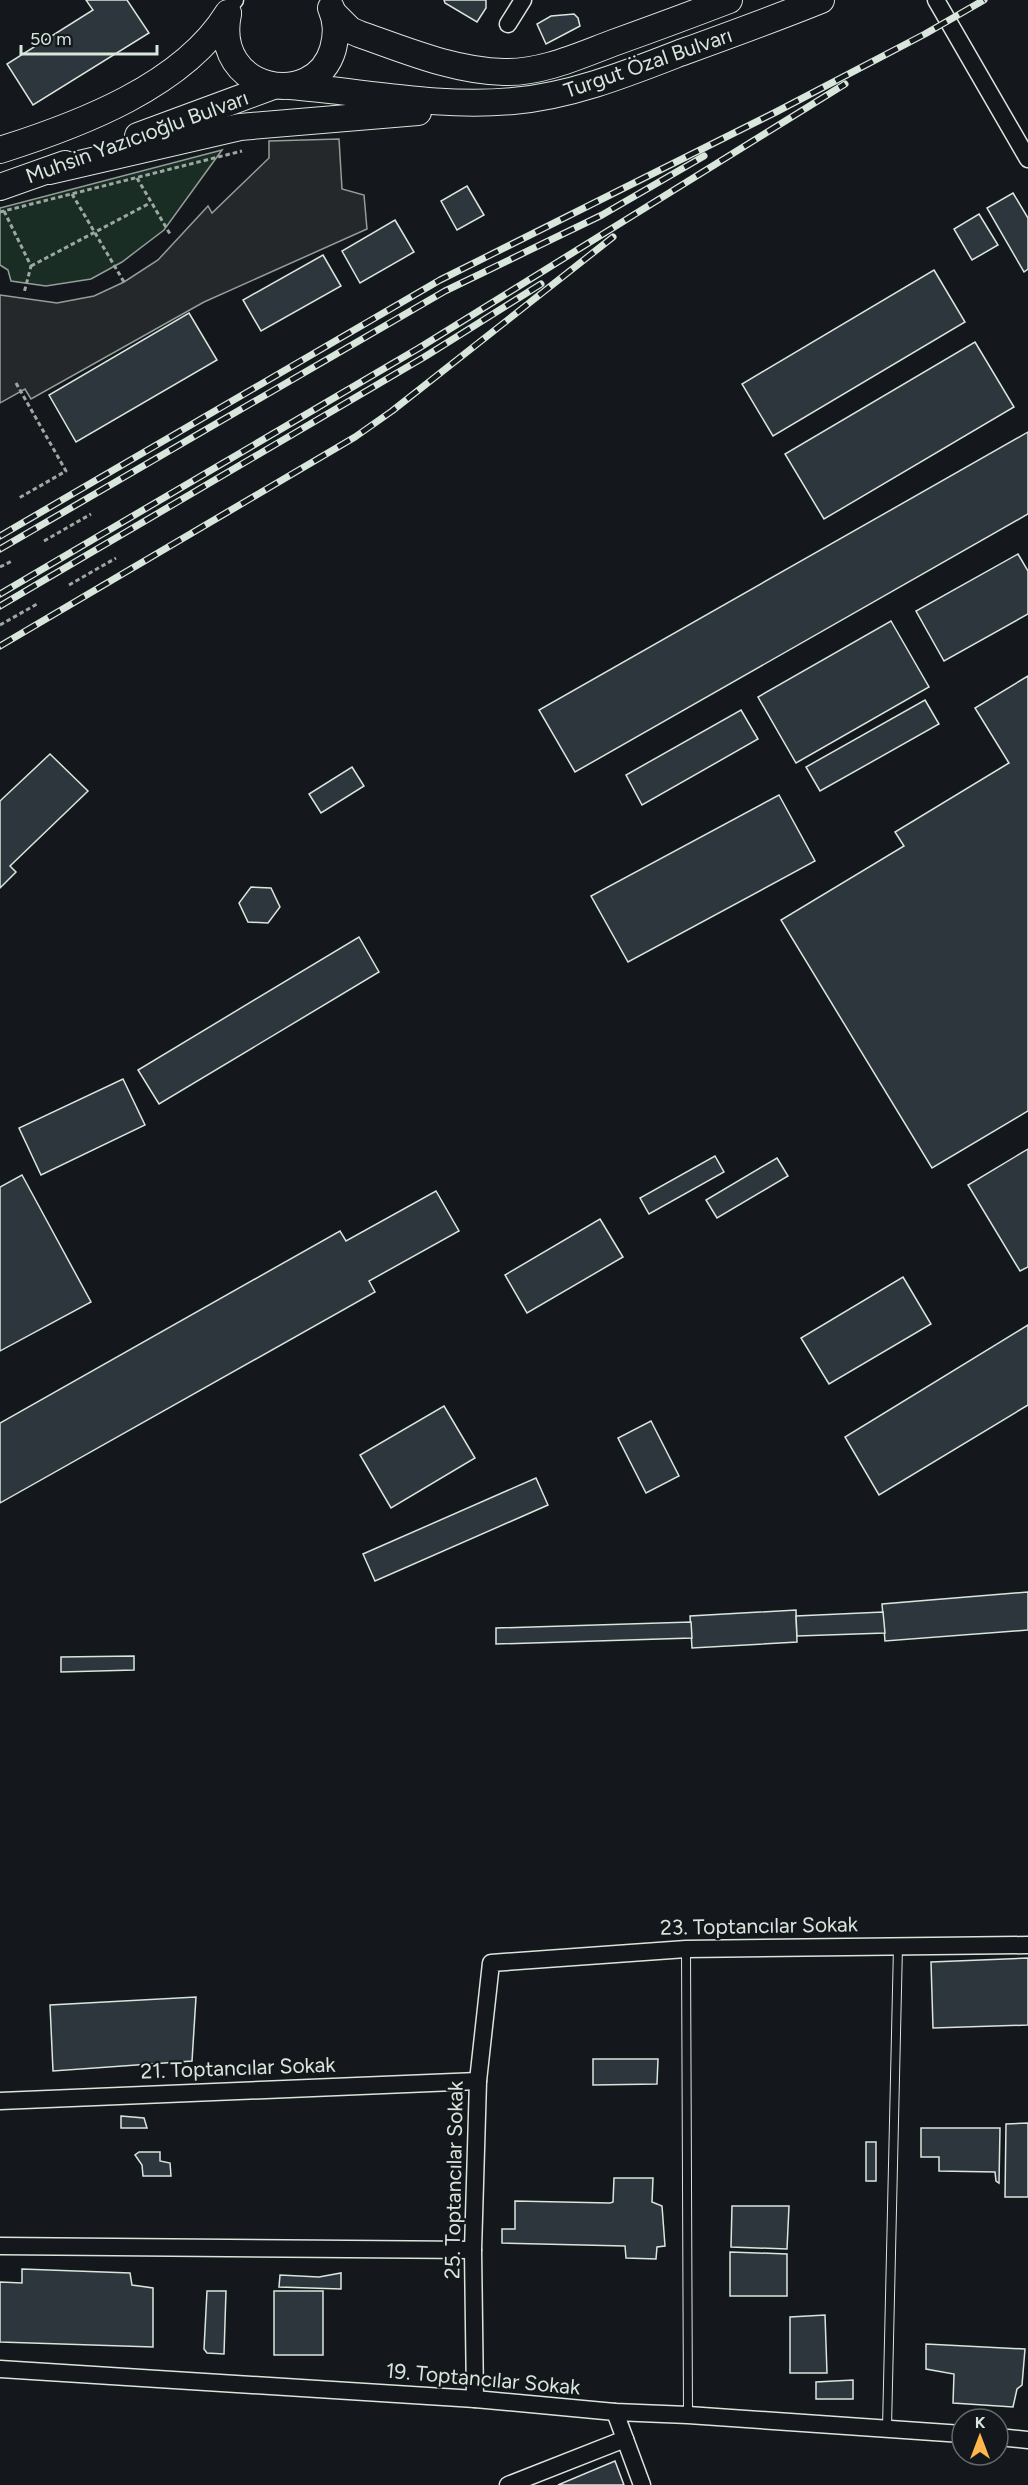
<svg xmlns="http://www.w3.org/2000/svg" width="1028" height="2485" font-family="Figtree,sans-serif">
<style>
.green{fill:#1a2d24;stroke:#939e99;stroke-width:1.5}
.parking{fill:#24282b;stroke:#939e99;stroke-width:1.5}
.building{fill:#2c363c;stroke:#d8e6dc;stroke-width:1.5}
.lines{fill:none;stroke-linecap:round;stroke-linejoin:round}
.service-casing{stroke:#d8e6dc;stroke-width:10}
.minor-casing{stroke:#d8e6dc;stroke-width:19}
.primary-casing{stroke:#d8e6dc;stroke-width:28}
.path{stroke:#9da8a2;stroke-width:3;stroke-dasharray:4.5 3;stroke-linecap:butt}
.service{stroke:#14181c;stroke-width:8}
.minor{stroke:#14181c;stroke-width:16}
.primary{stroke:#14181c;stroke-width:26}
.rail-casing{stroke:#d8e6dc;stroke-width:7}
.rail{stroke:#14181c;stroke-width:4.5;stroke-dasharray:14;stroke-linecap:butt}
.labels{text-anchor:middle;stroke-width:4.5;stroke-linejoin:round;paint-order:stroke}
.street-label{font-size:21px;fill:#d8e6dc;stroke:#14181c}
</style>
<rect width="100%" height="100%" fill="#14181c"/>
<!-- green -->
<path class="green" d="M 222,150 L 164,230 L 122,262 L 91,279 L 46,286 L 11,281 L 8,270 L 0,265 L 0,208 Z"/>
<!-- parking -->
<path class="parking" d="M 339,139 L 342,189 L 364,195 L 367,229 L 204,302 L 31,399 L 25,389 L 0,403 L 0,295 L 57,303 L 94,296 L 124,282 L 158,260 L 208,206 L 212,213 L 269,158 L 269,141 Z"/>
<!-- building -->
<g class="building">
<path d="M 86,0 L 127,0 L 149,33 L 33,105 L 7,64 L 93,10 Z"/>
<path d="M 444,0 L 486,0 L 486,8 L 477,22 L 445,3 Z"/>
<path d="M 574,14 L 578,18 L 580,26 L 546,44 L 537,24 L 551,16 Z"/>
<path d="M 467,186 L 484,215 L 457,230 L 441,201 Z"/>
<path d="M 1013,193 L 1028,218 L 1028,269 L 1024,272 L 987,208 Z"/>
<path d="M 979,214 L 998,245 L 972,260 L 954,229 Z"/>
<path d="M 395,220 L 414,252 L 360,283 L 342,251 Z"/>
<path d="M 323,255 L 341,286 L 261,331 L 243,300 Z"/>
<path d="M 934,270 L 965,322 L 773,436 L 742,384 Z"/>
<path d="M 189,313 L 217,360 L 76,442 L 49,395 Z"/>
<path d="M 975,342 L 1014,407 L 824,519 L 785,454 Z"/>
<path d="M 1028,432 L 1028,514 L 575,772 L 539,710 Z"/>
<path d="M 1018,554 L 1028,571 L 1028,614 L 944,661 L 916,611 Z"/>
<path d="M 891,621 L 929,687 L 796,763 L 758,697 Z"/>
<path d="M 1028,676 L 1028,1111 L 932,1168 L 781,920 L 904,846 L 895,832 L 1009,763 L 975,708 Z"/>
<path d="M 925,700 L 939,724 L 820,791 L 806,767 Z"/>
<path d="M 741,710 L 758,739 L 642,805 L 626,775 Z"/>
<path d="M 50,754 L 88,791 L 10,866 L 16,872 L 0,888 L 0,801 Z"/>
<path d="M 352,767 L 364,786 L 321,813 L 309,794 Z"/>
<path d="M 779,795 L 815,861 L 628,962 L 591,896 Z"/>
<path d="M 251,887 L 271,888 L 280,907 L 268,923 L 248,922 L 239,903 Z"/>
<path d="M 359,937 L 379,972 L 159,1104 L 138,1070 Z"/>
<path d="M 123,1079 L 145,1125 L 41,1175 L 19,1128 Z"/>
<path d="M 1028,1149 L 1028,1267 L 1020,1271 L 968,1185 Z"/>
<path d="M 715,1156 L 724,1172 L 649,1214 L 640,1198 Z"/>
<path d="M 777,1158 L 788,1176 L 717,1218 L 706,1200 Z"/>
<path d="M 22,1175 L 91,1302 L 0,1351 L 0,1187 Z"/>
<path d="M 436,1191 L 459,1231 L 369,1281 L 375,1292 L 0,1503 L 0,1423 L 340,1231 L 346,1241 Z"/>
<path d="M 600,1219 L 623,1257 L 527,1313 L 505,1275 Z"/>
<path d="M 903,1277 L 931,1324 L 829,1384 L 801,1338 Z"/>
<path d="M 1028,1325 L 1028,1405 L 879,1495 L 845,1437 Z"/>
<path d="M 444,1406 L 475,1458 L 391,1508 L 360,1455 Z"/>
<path d="M 651,1421 L 679,1476 L 646,1493 L 618,1438 Z"/>
<path d="M 536,1478 L 548,1505 L 375,1581 L 363,1554 Z"/>
<path d="M 1028,1592 L 1028,1630 L 885,1641 L 882,1604 Z"/>
<path d="M 796,1610 L 797,1642 L 692,1648 L 690,1616 Z"/>
<path d="M 883,1612 L 885,1633 L 797,1636 L 796,1616 Z"/>
<path d="M 691,1622 L 692,1638 L 496,1644 L 496,1628 Z"/>
<path d="M 134,1656 L 134,1670 L 61,1672 L 61,1657 Z"/>
<path d="M 1028,1958 L 1028,2025 L 933,2028 L 931,1962 Z"/>
<path d="M 196,1997 L 192,2061 L 53,2071 L 50,2005 Z"/>
<path d="M 593,2059 L 658,2059 L 657,2084 L 593,2085 Z"/>
<path d="M 121,2116 L 144,2118 L 147,2128 L 121,2128 Z"/>
<path d="M 1028,2123 L 1028,2197 L 1005,2197 L 1006,2124 Z"/>
<path d="M 921,2128 L 1000,2128 L 999,2183 L 996,2181 L 995,2172 L 939,2171 L 939,2157 L 921,2157 Z"/>
<rect x="866" y="2142" width="10" height="39"/>
<path d="M 139,2152 L 160,2152 L 160,2161 L 170,2163 L 171,2176 L 143,2176 L 142,2165 L 135,2155 Z"/>
<path d="M 614,2178 L 653,2178 L 652,2202 L 662,2206 L 665,2246 L 657,2247 L 656,2259 L 626,2258 L 625,2246 L 502,2243 L 502,2229 L 515,2229 L 515,2201 L 610,2203 L 613,2202 Z"/>
<path d="M 732,2206 L 789,2206 L 787,2249 L 731,2247 Z"/>
<path d="M 730,2252 L 787,2254 L 787,2296 L 730,2296 Z"/>
<path d="M 22,2269 L 130,2273 L 132,2285 L 153,2288 L 153,2347 L 0,2342 L 0,2282 L 22,2283 Z"/>
<path d="M 341,2273 L 341,2289 L 279,2287 L 280,2275 L 319,2277 Z"/>
<path d="M 207,2291 L 226,2291 L 224,2354 L 207,2353 L 204,2349 Z"/>
<rect x="274" y="2291" width="49" height="64"/>
<path d="M 825,2315 L 827,2373 L 790,2373 L 790,2317 Z"/>
<path d="M 926,2344 L 1025,2349 L 1022,2385 L 1017,2389 L 1013,2407 L 953,2403 L 954,2374 L 926,2369 Z"/>
<path d="M 853,2380 L 853,2399 L 816,2399 L 816,2382 Z"/>
<path d="M 615,2461 L 624,2485 L 558,2485 Z"/>
</g>
<g class="lines">
<defs>
<g id="service">
<path d="M 686,1949 L 688,2415"/>
<path d="M 887,2428 L 898,1946"/>
</g>
<g id="minor">
<path d="M 936,0 L 1028,159"/>
<path d="M 234,1 L 235,0"/>
<path d="M 508,24 L 523,0"/>
<path d="M 0,2101 L 478,2081"/>
<path d="M 0,2246 L 473,2250"/>
<path d="M 0,2369 L 475,2399 L 615,2412 L 688,2415 L 962,2434"/>
<path d="M 475,2399 L 473,2250 L 478,2081 L 491,1963 L 686,1949 L 1028,1945"/>
<path d="M 615,2412 L 642,2485"/>
<path d="M 998,2437 L 1028,2440"/>
<path d="M 508,2485 L 625,2439"/>
</g>
<g id="primary">
<path d="M 228,14 C 212,92 315,111 333,49 C 337,34 337,22 331,8"/>
<path d="M 334,14 L 350,30 L 359,34 C 405,50 454,71 504,72 C 542,73 578,56 613,43 C 652,29 690,15 729,0"/>
<path d="M 290,86 C 365,92 438,108 513,101 C 571,96 626,74 680,53 C 727,36 774,19 821,0"/>
<path d="M 138,136 L 273,86"/>
<path d="M 0,150 C 79,125 183,86 228,13"/>
<path d="M 49,171 L 240,127 L 418,112"/>
<path d="M 0,187 L 65,164"/>
</g>
</defs>
<!-- service casing -->
<use href="#service" class="service-casing"/>
<!-- minor casing -->
<use href="#minor" class="minor-casing"/>
<!-- primary casing -->
<use href="#primary" class="primary-casing"/>
<!-- path -->
<g class="path">
<path d="M 137,178 L 170,234"/>
<path d="M 72,194 L 124,282"/>
<path d="M 4,211 L 31,266 L 24,293"/>
<path d="M 0,212 L 242,151"/>
<path d="M 31,266 L 150,203"/>
<path d="M 16,383 L 66,471 L 19,498"/>
<path d="M 44,541 L 91,514"/>
<path d="M 0,567 L 12,561"/>
<path d="M 69,585 L 116,558"/>
<path d="M 0,625 L 37,604"/>
</g>
<!-- service -->
<use href="#service" class="service"/>
<!-- minor -->
<use href="#minor" class="minor"/>
<!-- primary -->
<use href="#primary" class="primary"/>
<defs>
<g id="rail">
<path d="M 0,536 L 440,280 L 776,112 L 925,34 L 984,0"/>
<path d="M 0,549 L 445,291 L 602,215 L 704,156"/>
<path d="M 0,594 L 419,348 L 845,84"/>
<path d="M 0,606 L 426,356 L 541,284"/>
<path d="M 0,646 L 355,437 L 392,411 L 613,237"/>
</g>
</defs>
<!-- rail casing -->
<use href="#rail" class="rail-casing"/>
<!-- rail -->
<use href="#rail" class="rail"/>
</g>
<g class="labels">
<!-- street labels -->
<g class="street-label">
<text transform="translate(648 63) rotate(-19)" y="7">Turgut Özal Bulvarı</text>
<text transform="translate(137 137) rotate(-20)" y="7">Muhsin Yazıcıoğlu Bulvarı</text>
<text transform="translate(759 1926) rotate(-1)" y="7">23. Toptancılar Sokak</text>
<text transform="translate(238 2068) rotate(-2)" y="7">21. Toptancılar Sokak</text>
<text transform="translate(454 2180) rotate(-89)" y="7">25. Toptancılar Sokak</text>
<text transform="translate(483 2379) rotate(5)" y="7">19. Toptancılar Sokak</text>
</g>
</g>
<!-- north arrow -->
<g transform="translate(980 2437)"><circle r="28" fill="#14181c" stroke="#626a69" stroke-width="1.5"/>
<path d="M0-4.5L10 22L0 15L-10 22Z" fill="#ffb74d"/>
<text y="-9" font-size="16" font-weight="bold" text-anchor="middle" fill="#d8e6dc">K</text>
</g>
<!-- scale -->
<path d="M21 45v9h136v-9" fill="none" stroke="#d8e6dc" stroke-width="3"/>
<text x="30" y="45" font-size="18" fill="#d8e6dc" stroke="#14181c" stroke-width="4.5" paint-order="stroke">50 m</text>
</svg>
